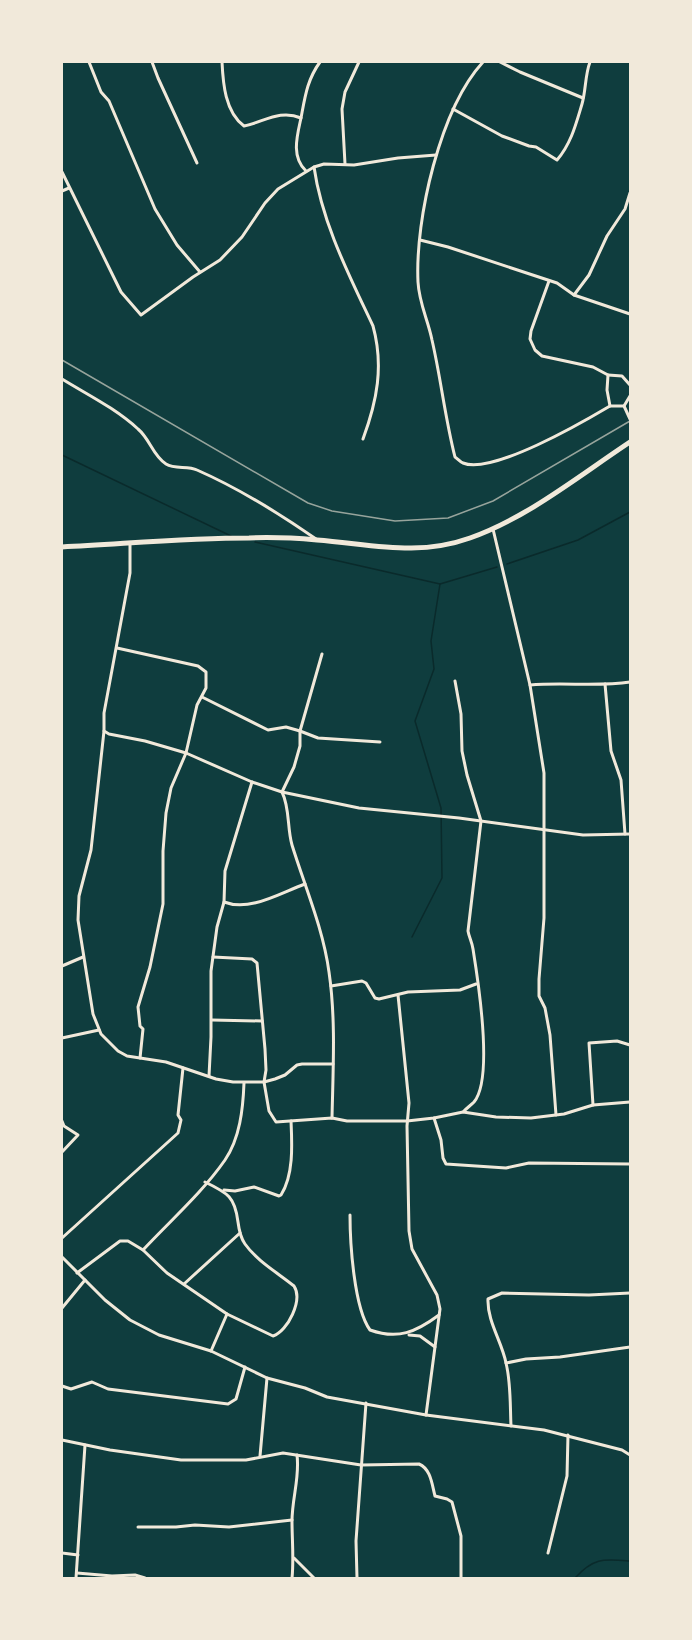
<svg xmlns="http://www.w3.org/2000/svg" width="692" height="1640" font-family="Georgia,serif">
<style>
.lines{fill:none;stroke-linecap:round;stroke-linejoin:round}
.stream{stroke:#0a2a2b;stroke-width:1.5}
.minor{stroke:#f1e9da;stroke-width:3}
.trunk{stroke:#f1e9da;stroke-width:5}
.rail{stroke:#97a49c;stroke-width:1.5}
</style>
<rect width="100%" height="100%" fill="#0f3d3e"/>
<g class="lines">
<!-- stream -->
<g class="stream">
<path d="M 62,455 L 231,536"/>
<path d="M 255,542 L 440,584 L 497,567"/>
<path d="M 507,564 L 578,540 L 630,512"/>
<path d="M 412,937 L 442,878 L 441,808 L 415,721 L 434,669 L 431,641 L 440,584"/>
<path d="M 575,1578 C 594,1557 604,1559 630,1561"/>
</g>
<!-- minor -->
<g class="minor">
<path d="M 89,62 L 101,92 L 109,101 L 155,209 L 177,245 L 200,272"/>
<path d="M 152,62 L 158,78 L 197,163"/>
<path d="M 222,62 C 223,83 225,112 244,126 C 264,122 280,109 301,118"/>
<path d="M 483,62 C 440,109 415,219 418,282 C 419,303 428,320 432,340 C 441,379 445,418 455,457 C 458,459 460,462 463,463 C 492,475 583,422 610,406 L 624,406 L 630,419"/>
<path d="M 500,62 L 520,72 L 583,98"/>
<path d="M 453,109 L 502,136 L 529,146 L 536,147 L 557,160 C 571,144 576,124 582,104 C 586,90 585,75 590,62"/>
<path d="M 345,164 L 342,109 L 345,92 L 359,62"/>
<path d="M 314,167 C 322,223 349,275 373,326 C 384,366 377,401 363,439"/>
<path d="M 306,171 C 291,157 297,136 301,118 C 305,97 307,80 320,62"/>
<path d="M 62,172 L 121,292 L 141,315 L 193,277 L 220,260 L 242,237 L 265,203 L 278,189 L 314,167 L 324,164 L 354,165 L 398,158 L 436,155"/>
<path d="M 62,191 L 69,188"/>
<path d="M 420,240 L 448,247 L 557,283 L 574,295 L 630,314"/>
<path d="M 549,281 L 531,331 L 530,339 L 535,350 L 542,356 L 593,367 L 608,375 L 607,390 L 610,406"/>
<path d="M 574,295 L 589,275 L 607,236 L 625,209 L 630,193"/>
<path d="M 608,375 L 622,376 L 630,385"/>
<path d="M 62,379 C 88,395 115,408 138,429 C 150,439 153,456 166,464 C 175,470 188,465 197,470 C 238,488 280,514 316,539"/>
<path d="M 624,406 L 630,396"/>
<path d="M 493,529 L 530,685 L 544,773 L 544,918 L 539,979 L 539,996 L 545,1008 L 550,1035 L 556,1115"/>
<path d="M 130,544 L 130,573 L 104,713 L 104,731 L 109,734 L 145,741 L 186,753 L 252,782 L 282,792 L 359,808 L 459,818 L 583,835 L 630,834"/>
<path d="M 117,648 L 198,666 L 206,672 L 206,688 L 197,705 L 186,753 L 171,788 L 166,813 L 163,851 L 163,904 L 150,967 L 138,1007 L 140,1026 L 143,1029 L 140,1058"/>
<path d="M 322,654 L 300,731 L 300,746 L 294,767 L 282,792 C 290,808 287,828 292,845 C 305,887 323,928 329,972 C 336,1020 333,1070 332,1118"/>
<path d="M 455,681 L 461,714 L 462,751 L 467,775 L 481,821 L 468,931 C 469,937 472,942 473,949 C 478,980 494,1078 474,1102 C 471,1105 467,1108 464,1111"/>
<path d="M 605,684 L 611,751 L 621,780 L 625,834"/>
<path d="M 530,685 C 564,682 598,687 630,682"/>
<path d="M 202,697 L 268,730 L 286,727 L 300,731 L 318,738 L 380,742"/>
<path d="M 104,731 L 91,850 L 79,896 L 78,920 L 93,1014 L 101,1034 L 118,1051 L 127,1056 L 166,1062 L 216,1079 L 233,1082 L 264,1082 L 275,1079 L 285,1075 L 297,1065 L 302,1064 L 333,1064"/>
<path d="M 224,902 C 250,912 280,893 305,884"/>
<path d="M 213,957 L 252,959 L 257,963 L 265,1049 L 266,1070 L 264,1082 L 269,1111 L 276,1122 L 332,1118 L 347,1121 L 407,1121 L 434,1118 L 463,1112 L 496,1117 L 531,1118 L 564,1114 L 593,1105 L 630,1102"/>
<path d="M 62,966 L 83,957"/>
<path d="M 331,986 L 362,981 L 366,983 L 375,998 L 379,999 L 408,992 L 460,990 L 476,984"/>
<path d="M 398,995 L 409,1103 L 407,1126 L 409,1231 L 412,1249 L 437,1295 L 440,1309 L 426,1415"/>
<path d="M 212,1020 L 262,1021"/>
<path d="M 62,1038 L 99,1030"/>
<path d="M 209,1076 L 211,1037 L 211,971 L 217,927 L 224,902 L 225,871 L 252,782"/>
<path d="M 593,1105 L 589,1043 L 617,1041 L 630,1045"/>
<path d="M 434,1118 L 441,1140 L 443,1158 L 446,1164 L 506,1168 L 529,1163 L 630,1164"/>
<path d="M 62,1121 L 64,1126 L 78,1135 L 62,1152"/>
<path d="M 224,1190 L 235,1191 L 254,1187 L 279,1196 L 281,1195 C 294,1175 292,1143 291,1121"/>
<path d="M 350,1215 C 350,1243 354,1308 370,1330 C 398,1340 416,1332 439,1315"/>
<path d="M 62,1238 L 178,1133 L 181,1120 L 178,1115 L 183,1068"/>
<path d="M 143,1250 C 170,1221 202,1193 225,1160 C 240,1138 243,1109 244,1083"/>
<path d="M 62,1257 L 105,1300 L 130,1320 L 159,1335 L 211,1351 L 267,1378 L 305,1388 L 327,1397 L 426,1415 L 544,1430 L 622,1450 L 630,1455"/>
<path d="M 77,1273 L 120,1241 L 128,1241 L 143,1250 L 167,1273 L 227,1314 L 273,1336 C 288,1331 303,1300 294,1286 C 278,1273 257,1261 245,1244 C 240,1237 239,1230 238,1222 C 235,1197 228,1193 205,1182"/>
<path d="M 184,1284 L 240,1233"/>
<path d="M 62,1308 L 85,1280"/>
<path d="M 409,1335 L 420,1336 L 435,1347"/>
<path d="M 211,1351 L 227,1314"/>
<path d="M 506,1363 L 526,1359 L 560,1357 L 630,1347"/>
<path d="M 62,1386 L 71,1389 L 92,1382 L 108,1389 L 228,1404 L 236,1399 L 245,1367"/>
<path d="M 511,1426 C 510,1405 511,1383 506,1363 C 502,1342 487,1321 488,1299 L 502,1293 L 589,1295 L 630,1293"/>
<path d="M 62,1440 L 110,1450 L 181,1460 L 246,1460 L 283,1453 L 361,1465 L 419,1464 C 431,1469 432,1485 435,1496 L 447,1499 L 452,1502 L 461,1536 L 461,1578"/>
<path d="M 260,1456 L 267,1378"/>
<path d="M 138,1527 L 176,1527 L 195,1525 L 229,1527 L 292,1520"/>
<path d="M 62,1553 L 78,1555"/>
<path d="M 548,1553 L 567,1476 L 568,1435"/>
<path d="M 294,1558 L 314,1578"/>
<path d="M 77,1573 L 112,1576 L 135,1575 L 145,1578"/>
<path d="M 76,1578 L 85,1445"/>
<path d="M 292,1578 C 294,1559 292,1540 292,1521 C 292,1498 300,1477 297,1455"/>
<path d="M 357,1578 L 356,1541 L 366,1403"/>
</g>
<!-- trunk -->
<path class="trunk" d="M 62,547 C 124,544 186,538 249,538 C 271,537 294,538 317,540 C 371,544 417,557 470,538 C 527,518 580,475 630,442"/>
<!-- rail -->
<path class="rail" d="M 62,360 L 308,503 L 332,511 L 395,521 L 448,518 L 493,501 L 630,421"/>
</g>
<!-- border -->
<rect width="692" height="1640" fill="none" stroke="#f1e9da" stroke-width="126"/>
</svg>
